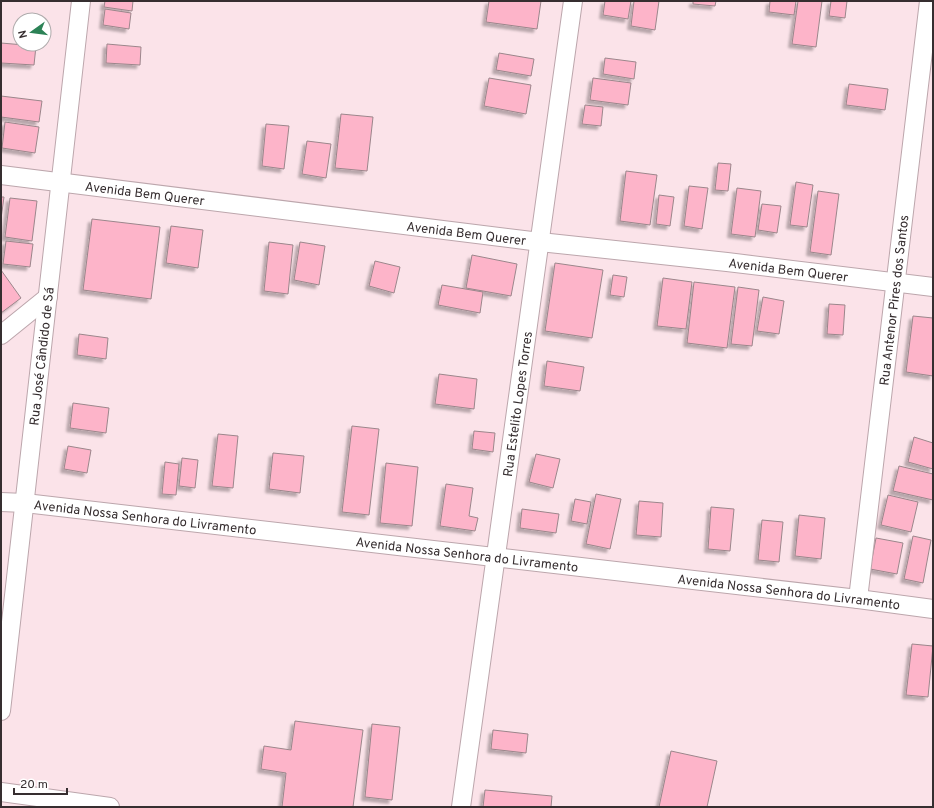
<svg xmlns="http://www.w3.org/2000/svg" width="934" height="808" font-family="Overpass,sans-serif">
<style>
.building{fill:#fdb4c9;stroke:#9b868b;filter:url(#shadow)}
.lines{fill:none;stroke-linecap:round;stroke-linejoin:round}
.minor-casing{stroke:#bca6ac;stroke-width:20}
.minor{stroke:#fff;stroke-width:18}
.labels{text-anchor:middle;stroke-width:4;stroke-linejoin:round;paint-order:stroke}
.street-label{font-size:13px;fill:#362e30;stroke:#fff}
</style>
<defs>
<filter id="shadow"><feDropShadow dx="-3.5" dy="3.5" stdDeviation="1" flood-color="#0004"/></filter>
</defs>
<rect width="100%" height="100%" fill="#fbe3e9"/>
<!-- building -->
<g class="building">
<path d="M 105,1 L 133,1 L 132,11 L 104,7 Z"/>
<path d="M 489,1 L 541,1 L 537,29 L 486,22 Z"/>
<path d="M 605,1 L 631,1 L 628,19 L 603,15 Z"/>
<path d="M 634,1 L 659,1 L 655,30 L 631,26 Z"/>
<path d="M 693,1 L 716,1 L 715,6 L 693,4 Z"/>
<path d="M 770,1 L 796,1 L 794,15 L 769,12 Z"/>
<path d="M 798,1 L 822,1 L 816,47 L 792,44 Z"/>
<path d="M 831,1 L 847,1 L 845,18 L 829,16 Z"/>
<path d="M 105,9 L 131,13 L 129,29 L 103,25 Z"/>
<path d="M 1,43 L 36,46 L 34,65 L 1,63 Z"/>
<path d="M 107,44 L 141,47 L 140,65 L 106,63 Z"/>
<path d="M 499,53 L 534,59 L 531,76 L 496,70 Z"/>
<path d="M 605,58 L 636,62 L 634,79 L 603,74 Z"/>
<path d="M 489,78 L 531,85 L 526,114 L 484,106 Z"/>
<path d="M 593,78 L 631,83 L 628,105 L 590,100 Z"/>
<path d="M 849,84 L 888,89 L 885,110 L 846,105 Z"/>
<path d="M 1,96 L 42,101 L 39,122 L 1,117 Z"/>
<path d="M 585,105 L 603,107 L 601,126 L 582,124 Z"/>
<path d="M 341,114 L 373,117 L 367,171 L 335,168 Z"/>
<path d="M 5,122 L 39,127 L 35,153 L 2,148 Z"/>
<path d="M 266,124 L 289,126 L 284,169 L 262,166 Z"/>
<path d="M 307,141 L 331,144 L 326,178 L 302,174 Z"/>
<path d="M 718,163 L 731,164 L 728,191 L 715,190 Z"/>
<path d="M 626,171 L 657,175 L 650,225 L 620,221 Z"/>
<path d="M 796,182 L 813,185 L 807,227 L 790,225 Z"/>
<path d="M 689,186 L 708,188 L 702,229 L 684,226 Z"/>
<path d="M 737,188 L 761,191 L 755,237 L 731,234 Z"/>
<path d="M 818,191 L 839,194 L 831,255 L 810,252 Z"/>
<path d="M 659,195 L 674,197 L 670,226 L 656,224 Z"/>
<path d="M 1,197 L 4,197 L 1,219 Z"/>
<path d="M 10,198 L 37,201 L 32,241 L 5,237 Z"/>
<path d="M 762,204 L 781,206 L 777,233 L 758,230 Z"/>
<path d="M 92,219 L 160,227 L 151,299 L 83,290 Z"/>
<path d="M 171,226 L 203,230 L 198,268 L 166,263 Z"/>
<path d="M 6,241 L 33,244 L 30,267 L 3,264 Z"/>
<path d="M 269,242 L 293,245 L 288,294 L 264,291 Z"/>
<path d="M 300,242 L 325,246 L 319,285 L 294,280 Z"/>
<path d="M 472,255 L 517,264 L 511,296 L 466,288 Z"/>
<path d="M 375,261 L 400,267 L 394,293 L 369,286 Z"/>
<path d="M 555,263 L 603,270 L 592,338 L 545,331 Z"/>
<path d="M 1,270 L 21,298 L 1,313 Z"/>
<path d="M 613,275 L 627,277 L 624,297 L 610,295 Z"/>
<path d="M 663,278 L 692,282 L 686,329 L 657,326 Z"/>
<path d="M 694,282 L 735,287 L 727,348 L 687,343 Z"/>
<path d="M 442,285 L 483,292 L 480,313 L 438,305 Z"/>
<path d="M 738,287 L 759,290 L 752,346 L 731,344 Z"/>
<path d="M 763,297 L 784,301 L 779,334 L 757,331 Z"/>
<path d="M 829,304 L 845,305 L 843,335 L 827,334 Z"/>
<path d="M 913,316 L 933,318 L 933,376 L 906,372 Z"/>
<path d="M 79,334 L 108,338 L 106,359 L 77,355 Z"/>
<path d="M 547,361 L 584,367 L 580,391 L 544,386 Z"/>
<path d="M 439,374 L 477,379 L 474,409 L 435,404 Z"/>
<path d="M 73,403 L 109,408 L 106,433 L 70,428 Z"/>
<path d="M 352,426 L 379,429 L 369,515 L 342,512 Z"/>
<path d="M 474,431 L 495,433 L 493,452 L 472,449 Z"/>
<path d="M 218,434 L 238,436 L 233,488 L 212,486 Z"/>
<path d="M 914,437 L 933,443 L 933,469 L 908,462 Z"/>
<path d="M 68,446 L 91,450 L 87,473 L 64,469 Z"/>
<path d="M 273,453 L 304,456 L 300,493 L 269,489 Z"/>
<path d="M 536,454 L 560,459 L 553,488 L 529,482 Z"/>
<path d="M 182,458 L 198,460 L 195,488 L 179,486 Z"/>
<path d="M 165,462 L 179,464 L 176,495 L 162,494 Z"/>
<path d="M 386,463 L 418,467 L 412,526 L 380,523 Z"/>
<path d="M 899,466 L 933,474 L 933,500 L 893,491 Z"/>
<path d="M 446,484 L 473,488 L 469,516 L 478,518 L 475,531 L 440,526 Z"/>
<path d="M 596,494 L 621,499 L 610,549 L 586,544 Z"/>
<path d="M 888,495 L 918,502 L 911,532 L 881,525 Z"/>
<path d="M 575,499 L 591,502 L 587,524 L 571,521 Z"/>
<path d="M 639,501 L 663,503 L 661,537 L 636,535 Z"/>
<path d="M 711,507 L 734,509 L 730,551 L 708,549 Z"/>
<path d="M 522,509 L 559,514 L 556,533 L 520,528 Z"/>
<path d="M 799,515 L 825,518 L 821,559 L 795,556 Z"/>
<path d="M 762,520 L 783,522 L 779,562 L 758,560 Z"/>
<path d="M 913,536 L 931,540 L 923,583 L 904,579 Z"/>
<path d="M 876,538 L 903,543 L 897,574 L 870,569 Z"/>
<path d="M 912,644 L 933,646 L 928,697 L 906,695 Z"/>
<path d="M 295,721 L 363,730 L 353,807 L 282,807 L 286,773 L 261,769 L 264,746 L 291,750 Z"/>
<path d="M 372,724 L 400,727 L 392,800 L 365,797 Z"/>
<path d="M 493,730 L 528,734 L 526,753 L 491,749 Z"/>
<path d="M 671,751 L 717,761 L 707,807 L 659,807 Z"/>
<path d="M 485,790 L 552,796 L 551,807 L 483,807 Z"/>
</g>
<g class="lines">
<defs>
<g id="minor">
<path id="s1" d="M 1,175 L 540,242 L 727,262 L 933,287"/>
<path d="M 1,335 L 48,297"/>
<path id="s2" d="M 1,502 L 25,503 L 858,599 L 933,609"/>
<path id="s3" d="M 858,599 L 929,1"/>
<path id="s4" d="M 1,711 L 81,1"/>
<path d="M 1,792 L 110,807"/>
<path id="s5" d="M 461,807 L 573,1"/>
</g>
</defs>
<!-- minor casing -->
<use href="#minor" class="minor-casing"/>
<!-- minor -->
<use href="#minor" class="minor"/>
</g>
<g class="labels">
<!-- street labels -->
<g class="street-label">
<text dy="5" stroke="none"><textPath href="#s1" startOffset="145">Avenida Bem Querer</textPath></text>
<text dy="5" stroke="none"><textPath href="#s1" startOffset="469">Avenida Bem Querer</textPath></text>
<text dy="5" stroke="none"><textPath href="#s1" startOffset="793">Avenida Bem Querer</textPath></text>
<text dy="5" stroke="none"><textPath href="#s3" startOffset="301">Rua Antenor Pires dos Santos</textPath></text>
<text dy="5" stroke="none"><textPath href="#s4" startOffset="357">Rua José Cândido de Sá</textPath></text>
<text dy="5" stroke="none"><textPath href="#s5" startOffset="407">Rua Estelito Lopes Torres</textPath></text>
<text dy="5" stroke="none"><textPath href="#s2" startOffset="145">Avenida Nossa Senhora do Livramento</textPath></text>
<text dy="5" stroke="none"><textPath href="#s2" startOffset="469">Avenida Nossa Senhora do Livramento</textPath></text>
<text dy="5" stroke="none"><textPath href="#s2" startOffset="793">Avenida Nossa Senhora do Livramento</textPath></text>
</g>
</g>
<!-- border -->
<rect width="934" height="808" fill="none" stroke="#362e30" stroke-width="4"/>
<!-- north arrow -->
<g transform="translate(32 32) rotate(256)"><circle r="19" fill="#ffffff" stroke="#afabac"/>
<path d="M0-3L7 15L0 10L-7 15Z" fill="#2c8256"/>
<text y="-6" font-size="11" font-weight="bold" text-anchor="middle" fill="#362e30">N</text>
</g>
<!-- scale -->
<path d="M14 788v6h53v-6" fill="none" stroke="#362e30" stroke-width="2"/>
<text x="20" y="788" font-size="12" fill="#362e30" stroke="#ffffff" stroke-width="3" paint-order="stroke">20 m</text>
</svg>
